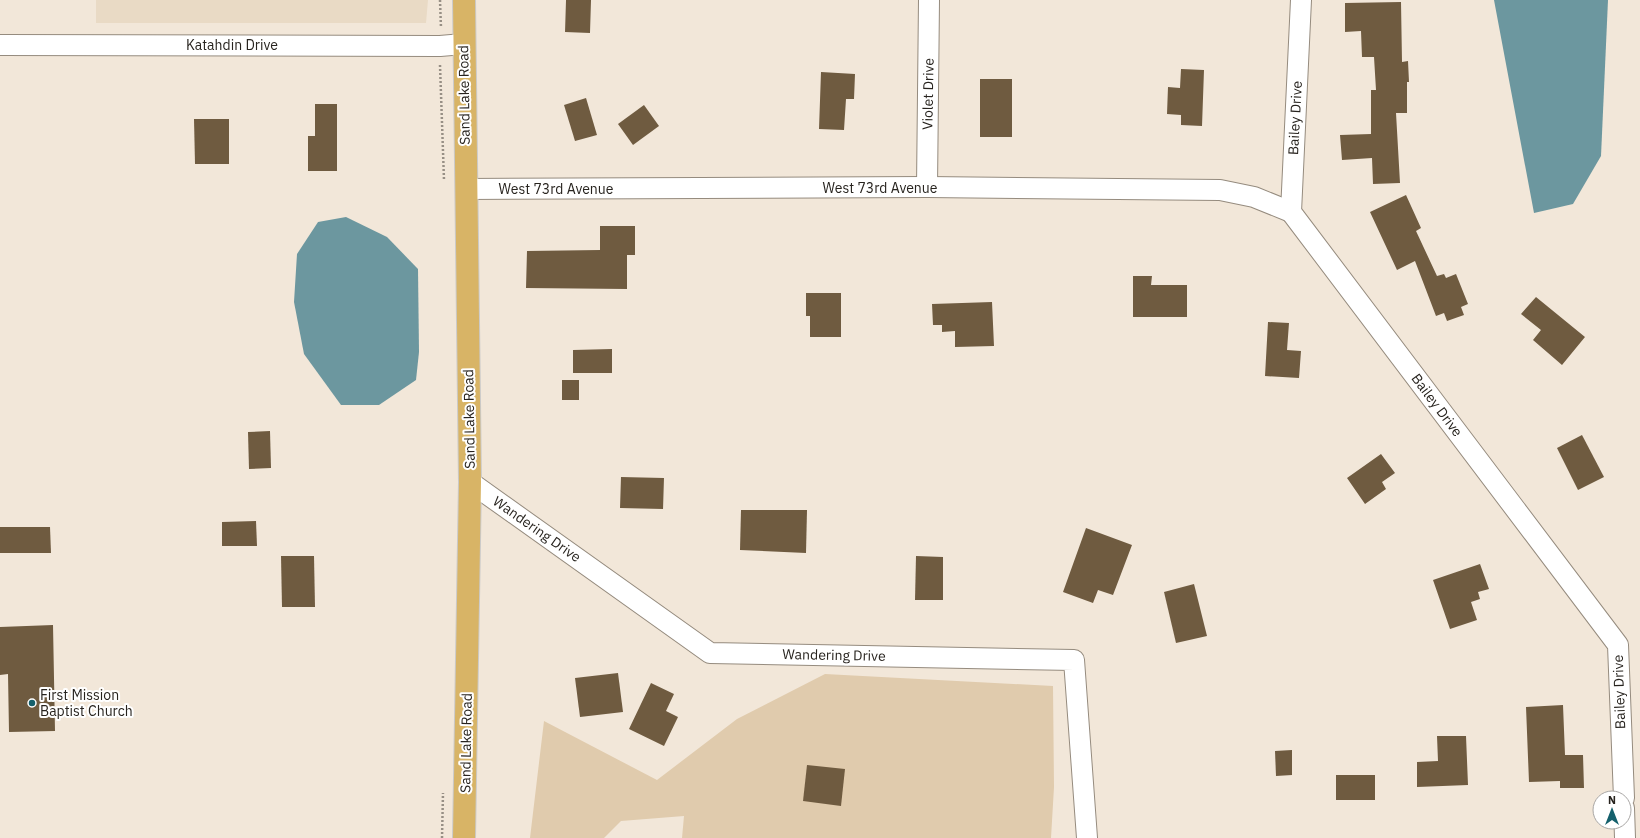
<svg xmlns="http://www.w3.org/2000/svg" width="1640" height="838" font-family="'IBM Plex Sans',sans-serif">
<style>
.built{fill:#e9dac5}
.green{fill:#e0cbad}
.water{fill:#6c979f}
.building{fill:#6f5b40}
.lines{fill:none;stroke-linecap:round;stroke-linejoin:round}
.minor-casing{stroke:#958b7e;stroke-width:22}
.major-casing{stroke:#cbcac9;stroke-width:24}
.path{stroke:#978f85;stroke-width:2.5;stroke-dasharray:2 2;stroke-linecap:butt}
.minor{stroke:#fff;stroke-width:20}
.major{stroke:#d8b466;stroke-width:22}
.poi-dot{fill:#14606c;stroke:#fff;stroke-width:1.5}
.labels{text-anchor:middle;stroke-width:4;stroke-linejoin:round;paint-order:stroke}
.street-label{font-size:14px;fill:#27231e;stroke:#fff}
.poi-label{font-size:14px;fill:#27231e;stroke:#fff;text-anchor:start}
</style>
<rect width="100%" height="100%" fill="#f2e7d9"/>
<!-- built -->
<path class="built" d="M 96,0 L 428,0 L 426,23 L 96,23 Z"/>
<!-- green -->
<path class="green" d="M 825,674 L 1053,686 L 1054,787 L 1051,838 L 682,838 L 684,816 L 621,821 L 604,838 L 530,838 L 544,721 L 657,780 L 737,719 Z"/>
<!-- water -->
<g class="water">
<path d="M 1494,0 L 1608,0 L 1601,156 L 1573,204 L 1534,213 Z"/>
<path d="M 346,217 L 387,237 L 418,269 L 419,352 L 416,380 L 379,405 L 341,405 L 304,354 L 294,302 L 297,254 L 318,222 Z"/>
</g>
<!-- building -->
<g class="building">
<path d="M 566,0 L 591,0 L 590,33 L 565,32 Z"/>
<path d="M 1401,2 L 1402,62 L 1408,61 L 1409,82 L 1407,82 L 1407,113 L 1396,113 L 1400,183 L 1373,184 L 1372,158 L 1342,160 L 1340,135 L 1371,134 L 1371,90 L 1376,90 L 1374,57 L 1362,57 L 1361,31 L 1345,32 L 1345,3 Z"/>
<path d="M 1181,69 L 1204,70 L 1202,126 L 1181,125 L 1181,115 L 1167,114 L 1168,87 L 1180,88 Z"/>
<path d="M 821,72 L 855,74 L 854,99 L 846,99 L 844,130 L 819,129 Z"/>
<rect x="980" y="79" width="32" height="58"/>
<path d="M 586,98 L 597,135 L 575,141 L 564,105 Z"/>
<path d="M 315,104 L 337,104 L 337,171 L 308,171 L 308,136 L 315,136 Z"/>
<path d="M 644,105 L 659,126 L 633,145 L 618,124 Z"/>
<path d="M 194,119 L 229,119 L 229,164 L 195,164 Z"/>
<path d="M 1406,195 L 1421,228 L 1416,231 L 1437,276 L 1444,274 L 1446,278 L 1456,274 L 1468,304 L 1461,307 L 1464,315 L 1447,321 L 1444,313 L 1436,316 L 1415,261 L 1397,270 L 1370,212 Z"/>
<path d="M 600,226 L 635,226 L 635,255 L 627,255 L 627,289 L 526,288 L 527,251 L 600,250 Z"/>
<path d="M 1133,276 L 1152,276 L 1151,285 L 1187,285 L 1187,317 L 1133,317 Z"/>
<path d="M 806,293 L 841,293 L 841,337 L 810,337 L 810,316 L 806,316 Z"/>
<path d="M 1536,297 L 1585,337 L 1562,365 L 1533,340 L 1541,330 L 1521,314 Z"/>
<path d="M 992,302 L 994,346 L 955,347 L 955,331 L 942,332 L 942,325 L 933,325 L 932,304 Z"/>
<path d="M 1268,322 L 1289,323 L 1287,350 L 1301,351 L 1299,378 L 1265,376 Z"/>
<path d="M 612,349 L 612,373 L 573,373 L 573,350 Z"/>
<rect x="562" y="380" width="17" height="20"/>
<path d="M 270,431 L 271,468 L 249,469 L 248,432 Z"/>
<path d="M 1582,435 L 1604,477 L 1578,490 L 1557,448 Z"/>
<path d="M 1381,454 L 1395,473 L 1382,482 L 1386,489 L 1365,504 L 1347,478 Z"/>
<path d="M 621,477 L 664,478 L 663,509 L 620,508 Z"/>
<path d="M 741,510 L 807,510 L 806,553 L 740,550 Z"/>
<path d="M 256,521 L 257,546 L 222,546 L 222,522 Z"/>
<path d="M 0,527 L 50,527 L 51,553 L 0,553 Z"/>
<path d="M 1086,528 L 1132,545 L 1113,595 L 1098,590 L 1093,603 L 1063,592 Z"/>
<path d="M 281,556 L 314,556 L 315,607 L 282,607 Z"/>
<path d="M 916,556 L 943,557 L 943,600 L 915,600 Z"/>
<path d="M 1480,564 L 1489,589 L 1478,592 L 1480,599 L 1471,602 L 1477,620 L 1450,629 L 1433,580 Z"/>
<path d="M 1194,584 L 1207,636 L 1176,643 L 1164,592 Z"/>
<path d="M 53,625 L 55,731 L 9,732 L 8,674 L 0,675 L 0,627 Z"/>
<path d="M 618,673 L 623,712 L 580,717 L 575,678 Z"/>
<path d="M 651,683 L 674,694 L 666,711 L 678,717 L 664,746 L 629,729 Z"/>
<path d="M 1563,705 L 1565,755 L 1583,755 L 1584,788 L 1560,788 L 1560,781 L 1529,782 L 1526,707 Z"/>
<path d="M 1437,736 L 1466,736 L 1468,785 L 1417,787 L 1417,762 L 1438,761 Z"/>
<path d="M 1292,750 L 1292,775 L 1276,776 L 1275,751 Z"/>
<path d="M 807,765 L 845,769 L 841,806 L 803,801 Z"/>
<rect x="1336" y="775" width="39" height="25"/>
</g>
<g class="lines">
<defs>
<g id="minor">
<path d="M 1301,0 L 1291,212 L 1618,645 L 1624,798"/>
<path d="M 0,45 L 440,46 L 463,44"/>
<path d="M 927,187 L 929,0"/>
<path d="M 466,189 L 927,187 L 1220,190 L 1254,197 L 1291,212"/>
<path d="M 470,482 L 710,653 L 1074,660 L 1087,838"/>
<path d="M 1624,808 L 1625,838"/>
</g>
<path id="major" d="M 464,0 L 470,482 L 464,838"/>
</defs>
<!-- minor casing -->
<use href="#minor" class="minor-casing"/>
<!-- major casing -->
<use href="#major" class="major-casing"/>
<!-- path -->
<g class="path">
<path d="M 440,0 L 441,28"/>
<path d="M 440,65 L 444,180"/>
<path d="M 442,838 L 443,793"/>
</g>
<!-- minor -->
<use href="#minor" class="minor"/>
<!-- major -->
<use href="#major" class="major"/>
</g>
<!-- markers -->
<circle class="poi-dot" cx="32" cy="703" r="4"/>
<g class="labels">
<!-- street labels -->
<g class="street-label">
<text x="232" y="50">Katahdin Drive</text>
<text transform="translate(928 94) rotate(-89)" y="5">Violet Drive</text>
<text transform="translate(464 95) rotate(-91)" y="5">Sand Lake Road</text>
<text transform="translate(1295 118) rotate(-87)" y="5">Bailey Drive</text>
<text x="880" y="193">West 73rd Avenue</text>
<text x="556" y="194">West 73rd Avenue</text>
<text transform="translate(1437 405) rotate(53)" y="5">Bailey Drive</text>
<text transform="translate(469 419) rotate(-91)" y="5">Sand Lake Road</text>
<text transform="translate(537 529) rotate(35)" y="5">Wandering Drive</text>
<text transform="translate(834 655) rotate(1)" y="5">Wandering Drive</text>
<text transform="translate(1619 692) rotate(-92)" y="5">Bailey Drive</text>
<text transform="translate(466 743) rotate(-89)" y="5">Sand Lake Road</text>
</g>
<!-- poi labels -->
<g class="poi-label">
<text x="40" y="700">First Mission<tspan x="40" dy="16">Baptist Church</tspan></text>
</g>
</g>
<!-- north arrow -->
<g transform="translate(1612 810)"><circle r="19" fill="#ffffff" stroke="#a9a7a5"/>
<path d="M0-3L7 15L0 10L-7 15Z" fill="#14606c"/>
<text y="-6" font-size="11" font-weight="bold" text-anchor="middle" fill="#27231e">N</text>
</g>
</svg>
